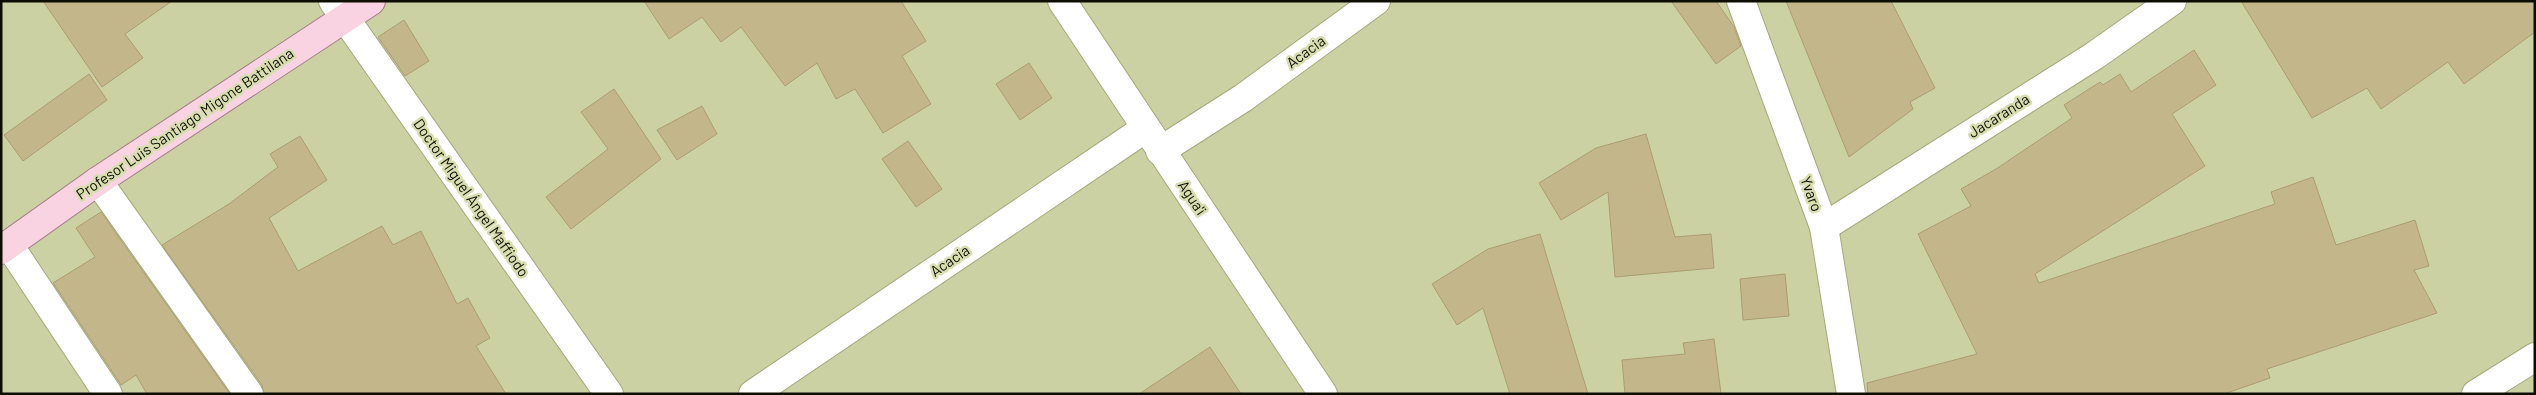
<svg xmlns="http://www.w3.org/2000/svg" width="2536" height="395" font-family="Barlow,sans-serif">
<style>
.building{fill:#c3b68a;stroke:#ab9d72}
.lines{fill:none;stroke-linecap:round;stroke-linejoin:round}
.minor-casing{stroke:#a5a97d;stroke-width:30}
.major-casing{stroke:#a47b87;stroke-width:30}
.minor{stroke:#fff;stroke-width:28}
.major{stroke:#f9d3e2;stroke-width:28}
.labels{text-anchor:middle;stroke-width:5;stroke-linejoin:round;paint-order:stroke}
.street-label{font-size:15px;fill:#0d0e01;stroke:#d9deb0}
</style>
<rect width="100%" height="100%" fill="#ccd1a3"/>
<!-- building -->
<g class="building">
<path d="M 43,1 L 172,1 L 125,34 L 143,58 L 102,87 Z"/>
<path d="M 644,1 L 901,1 L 926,41 L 902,56 L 931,104 L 883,133 L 855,89 L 836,99 L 817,63 L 785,86 L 741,27 L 721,42 L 702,17 L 669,39 Z"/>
<path d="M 1671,1 L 1716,1 L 1734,27 L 1741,46 L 1716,64 Z"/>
<path d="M 1786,1 L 1891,1 L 1935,88 L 1910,102 L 1913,109 L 1849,157 Z"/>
<path d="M 2241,1 L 2535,1 L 2535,32 L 2464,84 L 2448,62 L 2381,109 L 2367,88 L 2312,118 Z"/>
<path d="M 404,20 L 429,61 L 405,76 L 378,37 Z"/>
<path d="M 2194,50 L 2216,85 L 2172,114 L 2205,166 L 2035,274 L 2039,283 L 2275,204 L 2271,192 L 2313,177 L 2336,245 L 2415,220 L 2429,266 L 2414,270 L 2437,313 L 2267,369 L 2270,378 L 2224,394 L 1868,394 L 1867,383 L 1977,354 L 1918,234 L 1971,206 L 1961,189 L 1996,169 L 2072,118 L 2064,105 L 2100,82 L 2103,85 L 2120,74 L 2131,92 Z"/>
<path d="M 1029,63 L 1052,98 L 1020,120 L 996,84 Z"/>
<path d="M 89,74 L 107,100 L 23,161 L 4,135 Z"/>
<path d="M 614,89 L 661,159 L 571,229 L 546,197 L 608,149 L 581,112 Z"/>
<path d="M 702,106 L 717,134 L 677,160 L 657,130 Z"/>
<path d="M 1646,134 L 1675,237 L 1711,234 L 1714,268 L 1615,277 L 1608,192 L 1561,220 L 1539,183 L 1596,148 Z"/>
<path d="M 300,136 L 327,180 L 269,218 L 298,271 L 382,226 L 393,245 L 421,231 L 457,304 L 468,298 L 490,338 L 476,346 L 506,394 L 264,394 L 262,385 L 162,245 L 229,204 L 278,167 L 270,154 Z"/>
<path d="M 908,141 L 942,189 L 916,207 L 882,159 Z"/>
<path d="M 101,212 L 230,394 L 147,394 L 136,375 L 121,385 L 53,283 L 95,257 L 76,228 Z"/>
<path d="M 1540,234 L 1588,394 L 1510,394 L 1483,308 L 1457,325 L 1432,284 L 1488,249 Z"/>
<path d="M 1785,274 L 1789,316 L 1743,320 L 1740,279 Z"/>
<path d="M 1714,339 L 1721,394 L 1625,394 L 1622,360 L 1685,354 L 1683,343 Z"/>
<path d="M 1210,347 L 1241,394 L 1139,394 Z"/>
</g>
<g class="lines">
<defs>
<g id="minor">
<path d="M 333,1 L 609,394"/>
<path d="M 1062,1 L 1323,394"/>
<path d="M 1741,1 L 1824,227 L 1851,394"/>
<path d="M 1160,151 L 1243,98 L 1376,1"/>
<path d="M 98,181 L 249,394"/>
<path d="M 1824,227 L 2094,56 L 2172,1"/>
<path d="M 9,245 L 108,394"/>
<path d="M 753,394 L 1146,128"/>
<path d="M 2476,394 L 2535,357"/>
</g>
<path id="major" d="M 1,250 L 98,181 L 371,1"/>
</defs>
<!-- minor casing -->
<use href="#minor" class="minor-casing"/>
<!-- major casing -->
<use href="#major" class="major-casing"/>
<!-- minor -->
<use href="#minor" class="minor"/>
<!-- major -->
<use href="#major" class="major"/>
</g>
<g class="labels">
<!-- street labels -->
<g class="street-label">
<text transform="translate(1306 52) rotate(-36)" y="5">Acacia</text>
<text transform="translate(1999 116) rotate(-32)" y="5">Jacaranda</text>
<text transform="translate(185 124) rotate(-34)" y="5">Profesor Luis Santiago Migone Battilana</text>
<text transform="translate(1811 194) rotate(70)" y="5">Yvaro</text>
<text transform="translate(471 198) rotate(55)" y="5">Doctor Miguel Ángel Maffiodo</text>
<text transform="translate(1192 198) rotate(56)" y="5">Agua'i</text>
<text transform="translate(950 261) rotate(-34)" y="5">Acacia</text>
</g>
</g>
<!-- border -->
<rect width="2536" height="395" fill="none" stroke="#0d0e01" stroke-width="5"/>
</svg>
